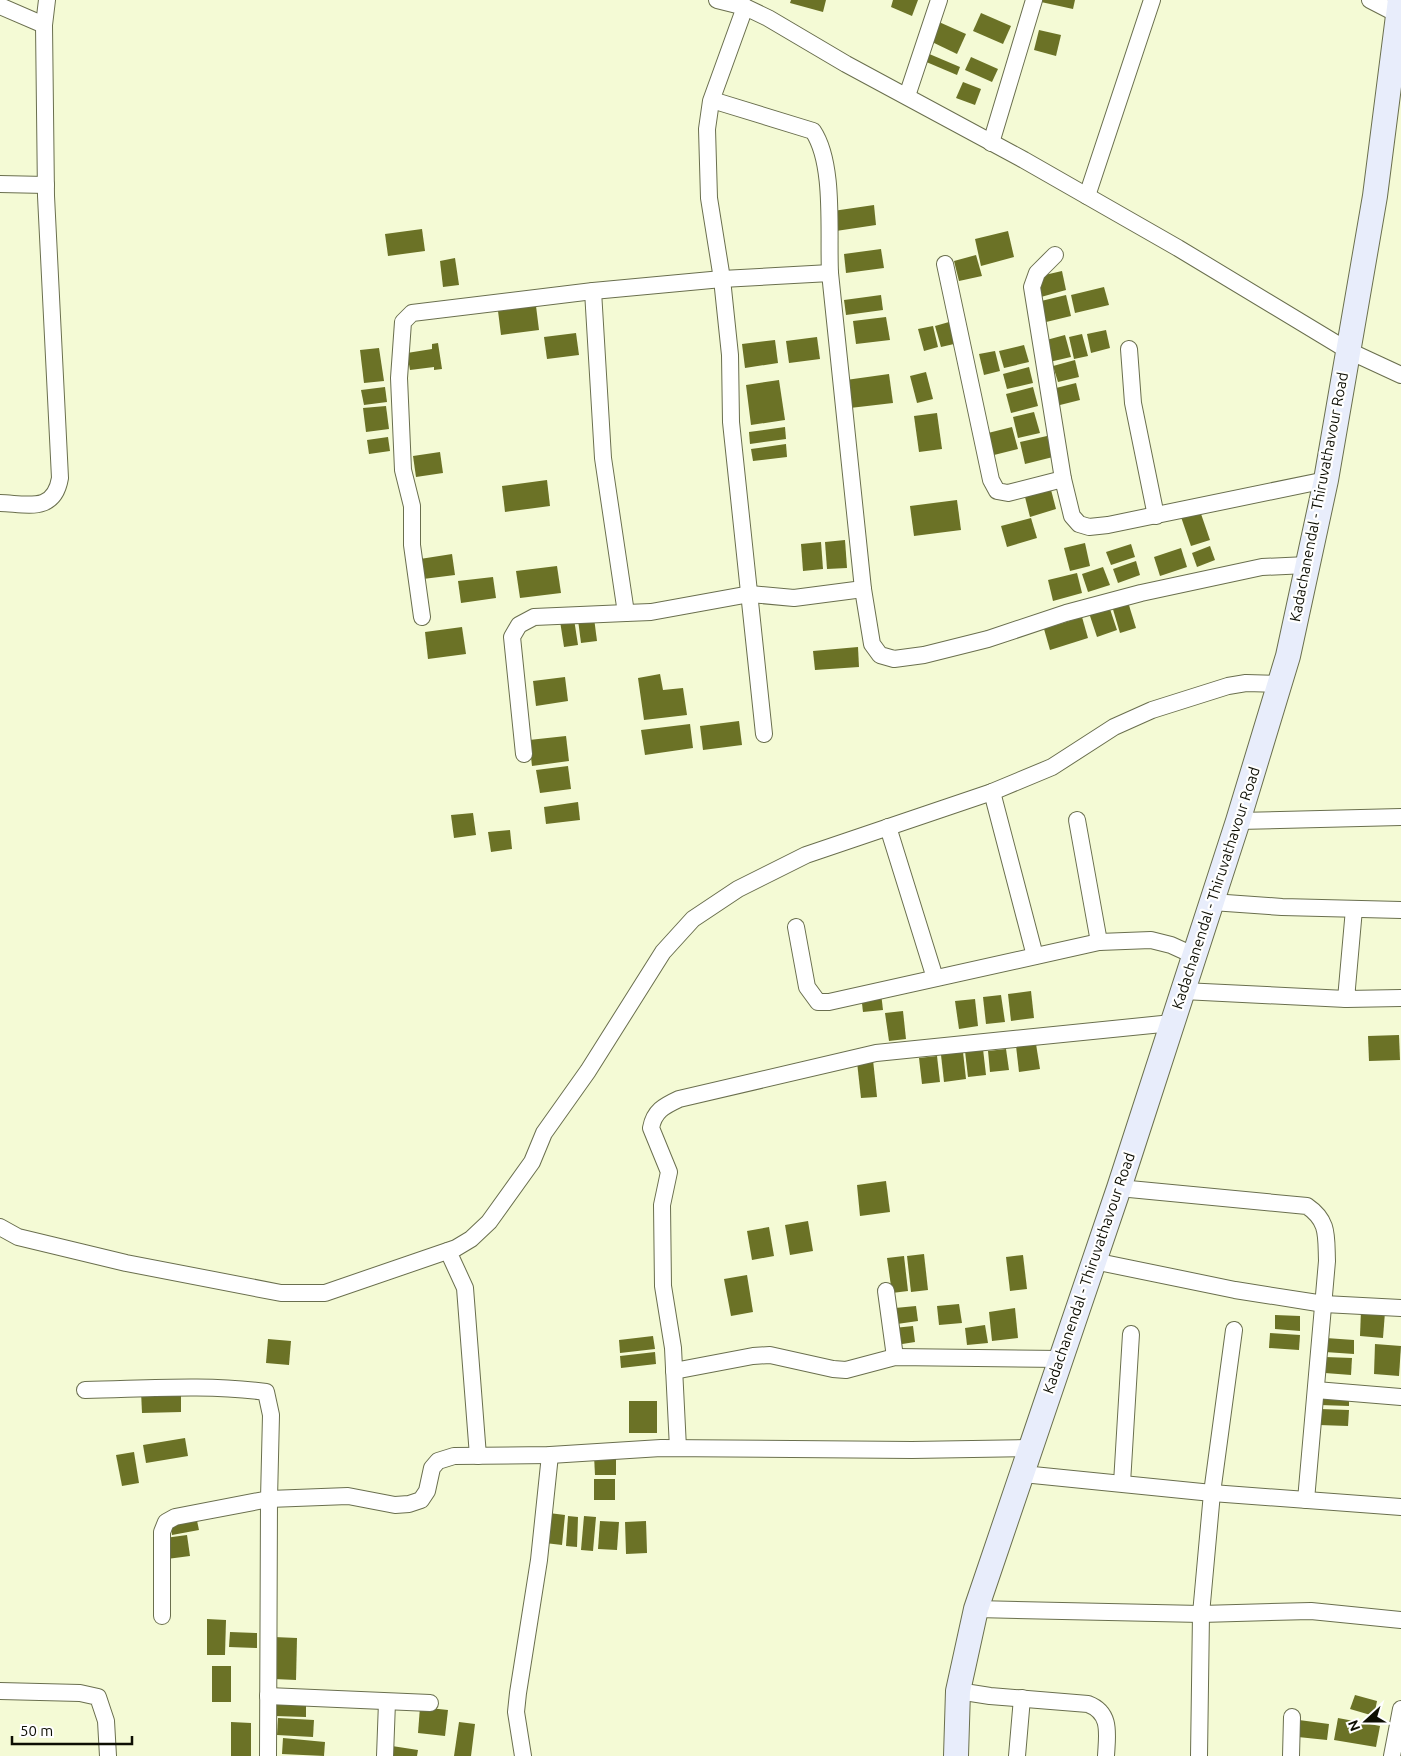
<svg xmlns="http://www.w3.org/2000/svg" width="1401" height="1756" font-family="Ubuntu,sans-serif">
<style>
.building{fill:#6b7226}
.lines{fill:none;stroke-linecap:round;stroke-linejoin:round}
.minor-casing{stroke:#6a6f4e;stroke-width:18}
.secondary-casing{stroke:#6a6f4e;stroke-width:26}
.minor{stroke:#fff;stroke-width:16}
.secondary{stroke:#e8edfb;stroke-width:24}
.labels{text-anchor:middle;stroke-width:4.5;stroke-linejoin:round;paint-order:stroke}
.street-label{font-size:15px;fill:#0d0e03;stroke:#fff}
</style>
<rect width="100%" height="100%" fill="#f4fad5"/>
<!-- building -->
<g class="building">
<path d="M 791,0 L 826,0 L 823,12 L 790,3 Z"/>
<path d="M 893,0 L 918,0 L 912,16 L 891,7 Z"/>
<path d="M 1041,0 L 1075,0 L 1073,9 L 1041,2 Z"/>
<path d="M 981,13 L 1011,26 L 1003,44 L 973,31 Z"/>
<path d="M 939,22 L 966,34 L 957,54 L 930,41 Z"/>
<path d="M 1039,30 L 1061,35 L 1056,56 L 1034,50 Z"/>
<path d="M 927,53 L 960,67 L 957,75 L 924,61 Z"/>
<path d="M 971,57 L 998,69 L 992,82 L 965,70 Z"/>
<path d="M 963,82 L 981,89 L 975,105 L 956,98 Z"/>
<path d="M 874,205 L 876,225 L 836,231 L 833,211 Z"/>
<path d="M 422,229 L 425,251 L 388,256 L 385,234 Z"/>
<path d="M 1008,231 L 1014,257 L 981,266 L 975,239 Z"/>
<path d="M 881,249 L 884,268 L 846,273 L 844,254 Z"/>
<path d="M 976,255 L 982,276 L 959,281 L 954,261 Z"/>
<path d="M 455,258 L 459,285 L 443,287 L 440,261 Z"/>
<path d="M 1062,271 L 1066,290 L 1041,297 L 1036,277 Z"/>
<path d="M 1104,287 L 1109,305 L 1075,313 L 1071,295 Z"/>
<path d="M 881,295 L 883,310 L 846,315 L 844,300 Z"/>
<path d="M 1066,295 L 1071,316 L 1042,323 L 1037,302 Z"/>
<path d="M 536,306 L 539,330 L 501,335 L 498,311 Z"/>
<path d="M 886,317 L 890,340 L 856,344 L 853,321 Z"/>
<path d="M 949,322 L 954,344 L 941,347 L 935,326 Z"/>
<path d="M 933,326 L 938,347 L 924,351 L 918,329 Z"/>
<path d="M 1106,330 L 1110,348 L 1091,353 L 1087,334 Z"/>
<path d="M 576,333 L 579,355 L 547,359 L 544,337 Z"/>
<path d="M 1082,334 L 1088,356 L 1074,359 L 1069,337 Z"/>
<path d="M 1065,335 L 1071,357 L 1045,363 L 1039,342 Z"/>
<path d="M 817,337 L 820,359 L 789,363 L 786,341 Z"/>
<path d="M 775,340 L 778,363 L 745,368 L 742,344 Z"/>
<path d="M 438,343 L 442,369 L 434,370 L 434,367 L 410,370 L 407,353 L 432,349 L 432,344 Z"/>
<path d="M 1024,345 L 1029,362 L 1004,368 L 999,351 Z"/>
<path d="M 379,348 L 384,381 L 364,383 L 360,350 Z"/>
<path d="M 995,351 L 1000,371 L 984,375 L 979,354 Z"/>
<path d="M 1075,360 L 1079,377 L 1058,382 L 1053,366 Z"/>
<path d="M 1029,367 L 1033,383 L 1007,389 L 1003,374 Z"/>
<path d="M 926,372 L 933,399 L 917,403 L 910,376 Z"/>
<path d="M 889,374 L 893,403 L 850,408 L 846,380 Z"/>
<path d="M 779,380 L 785,420 L 751,425 L 746,385 Z"/>
<path d="M 1076,383 L 1080,400 L 1056,406 L 1052,389 Z"/>
<path d="M 385,387 L 387,402 L 364,405 L 361,390 Z"/>
<path d="M 1033,387 L 1038,406 L 1011,413 L 1006,394 Z"/>
<path d="M 386,406 L 389,429 L 366,432 L 363,408 Z"/>
<path d="M 1034,412 L 1040,433 L 1018,438 L 1013,417 Z"/>
<path d="M 937,413 L 942,449 L 919,452 L 914,416 Z"/>
<path d="M 785,427 L 786,439 L 750,444 L 749,432 Z"/>
<path d="M 1012,427 L 1018,449 L 994,455 L 988,433 Z"/>
<path d="M 1047,436 L 1053,457 L 1025,464 L 1020,442 Z"/>
<path d="M 388,437 L 390,451 L 369,454 L 367,440 Z"/>
<path d="M 786,444 L 787,457 L 753,461 L 751,449 Z"/>
<path d="M 440,452 L 443,473 L 416,477 L 413,456 Z"/>
<path d="M 547,480 L 550,506 L 505,512 L 502,486 Z"/>
<path d="M 1050,486 L 1056,509 L 1030,517 L 1024,493 Z"/>
<path d="M 957,500 L 961,530 L 914,536 L 910,506 Z"/>
<path d="M 1200,511 L 1210,540 L 1191,546 L 1181,517 Z"/>
<path d="M 1031,518 L 1037,538 L 1007,547 L 1001,526 Z"/>
<path d="M 845,540 L 847,568 L 827,569 L 825,542 Z"/>
<path d="M 821,542 L 823,569 L 803,571 L 801,544 Z"/>
<path d="M 1085,543 L 1090,566 L 1070,571 L 1064,548 Z"/>
<path d="M 1131,544 L 1135,557 L 1111,565 L 1106,552 Z"/>
<path d="M 1210,546 L 1215,560 L 1197,567 L 1192,553 Z"/>
<path d="M 1181,548 L 1187,567 L 1160,576 L 1154,557 Z"/>
<path d="M 452,554 L 455,575 L 423,579 L 420,559 Z"/>
<path d="M 1136,561 L 1140,575 L 1118,583 L 1113,569 Z"/>
<path d="M 557,566 L 561,593 L 520,598 L 516,571 Z"/>
<path d="M 1103,567 L 1110,585 L 1088,592 L 1082,574 Z"/>
<path d="M 1077,573 L 1082,593 L 1053,601 L 1048,580 Z"/>
<path d="M 493,577 L 496,598 L 461,603 L 458,581 Z"/>
<path d="M 1128,602 L 1136,628 L 1120,633 L 1112,606 Z"/>
<path d="M 1109,606 L 1117,630 L 1097,637 L 1089,613 Z"/>
<path d="M 1082,617 L 1088,638 L 1050,650 L 1044,629 Z"/>
<path d="M 594,618 L 597,641 L 581,643 L 578,620 Z"/>
<path d="M 574,619 L 578,645 L 564,647 L 560,621 Z"/>
<path d="M 462,627 L 466,654 L 428,659 L 425,632 Z"/>
<path d="M 858,647 L 859,667 L 815,670 L 813,651 Z"/>
<path d="M 660,674 L 663,690 L 683,688 L 687,715 L 644,720 L 638,678 Z"/>
<path d="M 565,677 L 568,701 L 536,706 L 533,681 Z"/>
<path d="M 739,721 L 742,745 L 703,750 L 700,726 Z"/>
<path d="M 690,724 L 693,748 L 645,755 L 641,730 Z"/>
<path d="M 566,736 L 569,761 L 532,766 L 529,740 Z"/>
<path d="M 568,766 L 571,789 L 540,793 L 536,770 Z"/>
<path d="M 578,802 L 580,820 L 546,824 L 544,807 Z"/>
<path d="M 473,813 L 476,835 L 454,838 L 451,815 Z"/>
<path d="M 510,830 L 512,849 L 491,852 L 488,832 Z"/>
<path d="M 1031,991 L 1034,1018 L 1011,1021 L 1008,994 Z"/>
<path d="M 881,993 L 883,1010 L 863,1012 L 861,995 Z"/>
<path d="M 1001,995 L 1005,1022 L 986,1024 L 983,997 Z"/>
<path d="M 975,999 L 978,1026 L 959,1029 L 955,1001 Z"/>
<path d="M 903,1011 L 906,1039 L 889,1041 L 885,1013 Z"/>
<path d="M 1399,1035 L 1400,1060 L 1369,1061 L 1368,1036 Z"/>
<path d="M 1036,1044 L 1040,1069 L 1019,1072 L 1016,1046 Z"/>
<path d="M 983,1049 L 986,1075 L 968,1077 L 965,1051 Z"/>
<path d="M 1006,1049 L 1009,1070 L 990,1072 L 988,1051 Z"/>
<path d="M 963,1052 L 966,1079 L 944,1082 L 941,1055 Z"/>
<path d="M 937,1056 L 940,1082 L 922,1084 L 919,1058 Z"/>
<path d="M 873,1060 L 877,1097 L 861,1098 L 857,1062 Z"/>
<path d="M 886,1181 L 890,1212 L 860,1216 L 857,1185 Z"/>
<path d="M 808,1221 L 813,1251 L 790,1255 L 785,1225 Z"/>
<path d="M 769,1227 L 774,1256 L 752,1260 L 747,1231 Z"/>
<path d="M 924,1254 L 928,1290 L 911,1292 L 907,1256 Z"/>
<path d="M 1023,1255 L 1027,1289 L 1010,1291 L 1006,1257 Z"/>
<path d="M 904,1256 L 908,1291 L 892,1293 L 887,1258 Z"/>
<path d="M 747,1275 L 753,1312 L 731,1316 L 724,1279 Z"/>
<path d="M 959,1304 L 962,1323 L 939,1325 L 937,1306 Z"/>
<path d="M 916,1306 L 918,1321 L 897,1324 L 895,1308 Z"/>
<path d="M 1015,1308 L 1018,1338 L 992,1341 L 989,1312 Z"/>
<path d="M 1361,1310 L 1385,1312 L 1383,1338 L 1360,1336 Z"/>
<path d="M 1275,1315 L 1300,1316 L 1300,1331 L 1275,1329 Z"/>
<path d="M 985,1325 L 988,1343 L 967,1345 L 965,1328 Z"/>
<path d="M 913,1326 L 915,1342 L 896,1345 L 894,1328 Z"/>
<path d="M 1270,1333 L 1300,1335 L 1299,1350 L 1269,1348 Z"/>
<path d="M 653,1336 L 655,1349 L 620,1353 L 619,1340 Z"/>
<path d="M 1326,1338 L 1354,1340 L 1354,1354 L 1325,1352 Z"/>
<path d="M 268,1339 L 291,1341 L 289,1365 L 266,1363 Z"/>
<path d="M 1375,1344 L 1401,1346 L 1399,1376 L 1374,1374 Z"/>
<path d="M 655,1352 L 656,1364 L 621,1368 L 620,1356 Z"/>
<path d="M 1325,1357 L 1352,1358 L 1351,1375 L 1325,1373 Z"/>
<path d="M 181,1390 L 181,1412 L 142,1413 L 141,1391 Z"/>
<path d="M 1321,1393 L 1349,1395 L 1349,1406 L 1320,1405 Z"/>
<rect x="629" y="1401" width="28" height="32"/>
<path d="M 1320,1409 L 1349,1410 L 1348,1426 L 1319,1425 Z"/>
<path d="M 185,1438 L 188,1456 L 146,1463 L 143,1445 Z"/>
<path d="M 134,1452 L 139,1483 L 122,1486 L 116,1455 Z"/>
<path d="M 616,1455 L 616,1475 L 595,1475 L 594,1456 Z"/>
<rect x="594" y="1479" width="21" height="21"/>
<path d="M 549,1513 L 565,1515 L 562,1545 L 545,1543 Z"/>
<path d="M 196,1516 L 199,1530 L 172,1535 L 170,1520 Z"/>
<path d="M 568,1516 L 578,1517 L 577,1547 L 566,1546 Z"/>
<path d="M 584,1516 L 596,1517 L 593,1551 L 581,1550 Z"/>
<path d="M 600,1521 L 619,1522 L 617,1550 L 598,1549 Z"/>
<path d="M 646,1521 L 647,1553 L 626,1554 L 625,1522 Z"/>
<path d="M 187,1535 L 190,1556 L 167,1559 L 165,1538 Z"/>
<path d="M 207,1619 L 226,1620 L 225,1655 L 207,1655 Z"/>
<path d="M 230,1632 L 257,1633 L 257,1648 L 229,1647 Z"/>
<path d="M 274,1637 L 297,1638 L 296,1680 L 274,1679 Z"/>
<rect x="212" y="1666" width="19" height="36"/>
<path d="M 1355,1695 L 1377,1701 L 1374,1716 L 1350,1709 Z"/>
<path d="M 276,1699 L 306,1700 L 306,1717 L 275,1716 Z"/>
<path d="M 420,1707 L 448,1710 L 445,1736 L 418,1733 Z"/>
<path d="M 278,1718 L 314,1720 L 313,1737 L 277,1735 Z"/>
<path d="M 1338,1718 L 1380,1726 L 1376,1747 L 1334,1740 Z"/>
<path d="M 1299,1720 L 1329,1724 L 1327,1740 L 1298,1737 Z"/>
<path d="M 231,1722 L 251,1723 L 251,1756 L 231,1756 Z"/>
<path d="M 459,1722 L 475,1724 L 471,1756 L 454,1756 Z"/>
<path d="M 283,1738 L 325,1742 L 324,1756 L 282,1754 Z"/>
<path d="M 392,1746 L 418,1750 L 417,1756 L 391,1756 Z"/>
</g>
<g class="lines">
<defs>
<g id="minor">
<path d="M 717,0 L 745,7 L 768,18 L 846,64 L 1024,160 L 1178,248 L 1347,350 L 1401,375"/>
<path d="M 1370,0 L 1401,16"/>
<path d="M 0,6 L 44,25"/>
<path d="M 745,7 L 711,101 L 707,129 L 709,198 L 722,279 L 730,355 L 731,422 L 764,734"/>
<path d="M 907,96 L 939,0"/>
<path d="M 712,100 L 813,131 C 835,164 828,232 830,273"/>
<path d="M 991,143 L 1034,0"/>
<path d="M 0,184 L 46,185"/>
<path d="M 1087,196 L 1152,0"/>
<path d="M 1055,255 L 1037,273 L 1032,287 L 1063,479 L 1072,516 L 1079,524 L 1089,527 L 1108,525 L 1326,480"/>
<path d="M 945,264 L 991,480 L 997,491 L 1008,493 L 1063,479"/>
<path d="M 593,291 L 603,458 L 626,613 L 651,612 L 750,594 L 794,598 L 863,589"/>
<path d="M 1129,349 L 1133,403 L 1156,516"/>
<path d="M 0,503 C 28,504 54,513 60,478 L 46,196 L 44,25 L 47,0"/>
<path d="M 422,617 L 412,545 L 412,506 L 403,470 L 399,378 L 403,322 L 412,313 L 593,291 L 722,279 L 830,273 L 863,589 L 872,644 L 880,655 L 894,659 L 924,655 L 988,639 L 1066,613 L 1141,593 L 1262,567 L 1307,565"/>
<path d="M 524,754 L 512,637 L 519,625 L 534,617 L 626,613"/>
<path d="M 992,792 L 1035,956"/>
<path d="M 1077,820 L 1099,942"/>
<path d="M 1238,821 L 1401,817"/>
<path d="M 888,827 L 935,978"/>
<path d="M 1212,902 L 1282,907 L 1401,910"/>
<path d="M 1354,909 L 1346,999 L 1401,998"/>
<path d="M 796,927 L 807,987 L 818,1002 L 829,1002 L 1099,942 L 1151,940 L 1171,945 L 1193,955"/>
<path d="M 1183,991 L 1346,999"/>
<path d="M 1119,1188 L 1307,1206 C 1329,1221 1326,1236 1327,1261 L 1306,1500"/>
<path d="M 0,1227 L 18,1237 L 126,1263 L 281,1293 L 325,1293 L 456,1248 L 471,1239 L 489,1222 L 532,1162 L 544,1133 L 588,1071 L 663,952 L 693,919 L 738,889 L 806,855 L 992,792 L 1052,767 L 1114,727 L 1152,710 L 1228,686 L 1246,683 L 1280,684"/>
<path d="M 448,1251 L 465,1288 L 478,1456"/>
<path d="M 1094,1261 L 1235,1290 L 1324,1304 L 1401,1308"/>
<path d="M 886,1291 L 895,1357"/>
<path d="M 674,1371 L 753,1356 L 770,1355 L 833,1369 L 846,1370 L 895,1357 L 1061,1359"/>
<path d="M 85,1390 C 145,1389 206,1384 266,1392 L 271,1415 L 269,1499 L 175,1517 L 166,1522 L 162,1532 L 162,1616"/>
<path d="M 1316,1390 L 1401,1397"/>
<path d="M 678,1448 L 673,1348 L 663,1286 L 662,1205 L 669,1172 L 651,1128 C 654,1111 664,1106 679,1099 L 876,1053 L 1172,1023"/>
<path d="M 1023,1474 L 1212,1493 L 1401,1507"/>
<path d="M 1122,1483 L 1131,1334"/>
<path d="M 976,1609 L 1201,1614 L 1311,1611 L 1401,1620"/>
<path d="M 0,1691 L 80,1693 L 98,1697 L 106,1721 L 108,1756"/>
<path d="M 958,1691 L 990,1696 L 1088,1704 C 1112,1713 1107,1735 1106,1756"/>
<path d="M 268,1696 L 430,1703"/>
<path d="M 268,1756 L 269,1499 L 348,1496 L 395,1505 L 409,1504 L 421,1500 L 427,1491 L 432,1468 L 438,1461 L 454,1456 L 550,1455 L 661,1448 L 912,1450 L 1030,1448"/>
<path d="M 385,1756 L 387,1702"/>
<path d="M 523,1756 L 516,1712 L 518,1693 L 539,1560 L 550,1455"/>
<path d="M 1017,1756 L 1022,1698"/>
<path d="M 1199,1756 L 1201,1614 L 1212,1493 L 1234,1330"/>
<path d="M 1291,1756 L 1292,1717"/>
<path d="M 1392,1756 L 1401,1709"/>
</g>
<path id="secondary" d="M 956,1756 L 958,1691 L 976,1609 L 1119,1188 L 1238,821 L 1288,656 L 1326,480 L 1375,196 L 1400,0"/>
</defs>
<!-- minor casing -->
<use href="#minor" class="minor-casing"/>
<!-- secondary casing -->
<use href="#secondary" class="secondary-casing"/>
<!-- minor -->
<use href="#minor" class="minor"/>
<!-- secondary -->
<use href="#secondary" class="secondary"/>
</g>
<g class="labels">
<!-- street labels -->
<g class="street-label">
<text transform="translate(1319 497) rotate(-79)" y="5">Kadachanendal - Thiruvathavour Road</text>
<text transform="translate(1216 888) rotate(-72)" y="5">Kadachanendal - Thiruvathavour Road</text>
<text transform="translate(1089 1273) rotate(-71)" y="5">Kadachanendal - Thiruvathavour Road</text>
</g>
</g>
<!-- north arrow -->
<g transform="translate(1366 1721) rotate(249)" stroke="#ffffff" stroke-width="4" paint-order="stroke">
<path d="M0-4L9 19L0 12L-9 19Z" fill="#0d0e03"/>
<text y="-8" font-size="14" font-weight="bold" text-anchor="middle" fill="#0d0e03">N</text>
</g>
<!-- scale -->
<path d="M12 1736v8h120v-8" fill="none" stroke="#0d0e03" stroke-width="2.5"/>
<text x="20" y="1736" font-size="15" fill="#0d0e03" stroke="#ffffff" stroke-width="4" paint-order="stroke">50 m</text>
</svg>
